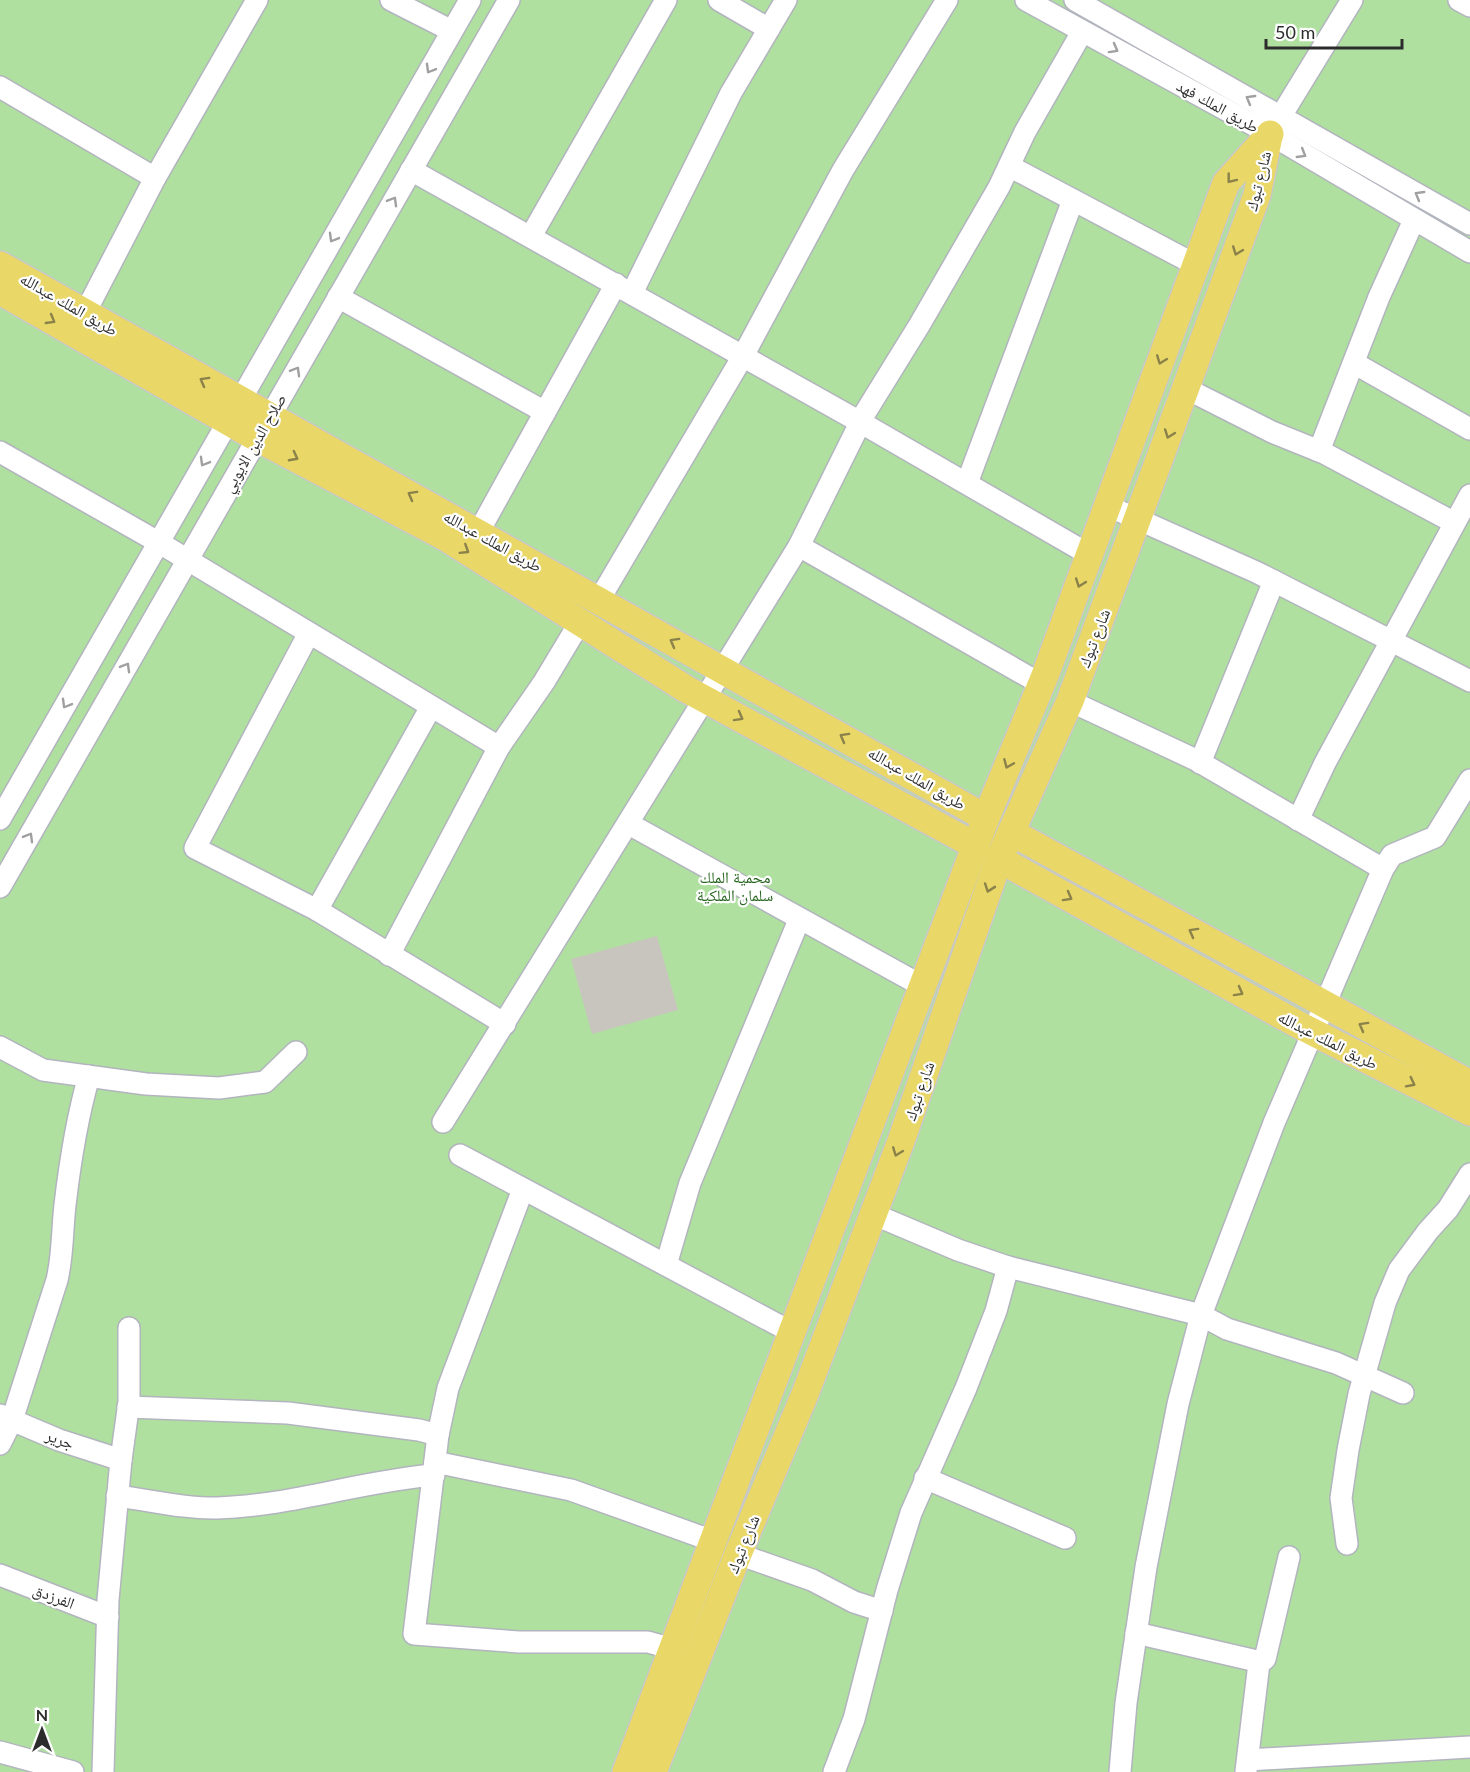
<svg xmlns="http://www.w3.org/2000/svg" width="1470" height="1772" font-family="Lato,'Noto Naskh Arabic',sans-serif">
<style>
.green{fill:#afe09f}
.building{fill:#c8c5be}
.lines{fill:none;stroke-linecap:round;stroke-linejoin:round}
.minor-casing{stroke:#b2b4be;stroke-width:24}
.major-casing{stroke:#c8c8c8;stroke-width:30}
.minor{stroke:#fff;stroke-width:21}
.major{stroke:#e9d768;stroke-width:27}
.oneway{stroke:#a0a0a0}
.oneway2{stroke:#8a824a}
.labels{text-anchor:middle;stroke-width:4.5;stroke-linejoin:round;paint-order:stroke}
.street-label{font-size:16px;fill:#2c2c2c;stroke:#fff}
.park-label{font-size:16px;fill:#27661f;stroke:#fff}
</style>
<rect width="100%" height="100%" fill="#ede8df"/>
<!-- green -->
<rect class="green" x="0" y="0" width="1470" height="1772"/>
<!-- building -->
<path class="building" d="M 657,936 L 678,1010 L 592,1034 L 571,959 Z"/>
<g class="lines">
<defs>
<g id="minor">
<path d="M 391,0 L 452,31"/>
<path d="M 719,0 L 769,29"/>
<path d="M 1026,0 L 1270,134 L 1470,252"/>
<path d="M 1075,0 L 1470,224"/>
<path d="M 1459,0 L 1470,6"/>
<path d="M 0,87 L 155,178"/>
<path d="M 1273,129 L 1352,0"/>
<path d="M 1009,166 L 1196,265"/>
<path d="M 411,170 L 860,422 L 1090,555"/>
<path d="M 531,236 L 666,0"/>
<path d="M 632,293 L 731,93 L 786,0"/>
<path d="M 338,297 L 545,412"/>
<path d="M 85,313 L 155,178 L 257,0"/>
<path d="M 1354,363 L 1470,429"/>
<path d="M 1185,388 L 1272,432 L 1324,453 L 1453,522"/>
<path d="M 1319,451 L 1379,297 L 1414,220"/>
<path d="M 0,452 L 158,542 L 499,747"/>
<path d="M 967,483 L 1073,200"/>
<path d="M 1108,506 L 1256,572 L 1470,681"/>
<path d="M 478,533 L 616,284"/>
<path d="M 799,546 L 1041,684"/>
<path d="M 599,600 L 743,356 L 843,170 L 947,0"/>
<path d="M 309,633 L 195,848 L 317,910 L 505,1024"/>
<path d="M 1070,701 L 1196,760 L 1383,869"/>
<path d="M 1200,763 L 1274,581"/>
<path d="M 0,819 L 470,0"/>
<path d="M 1298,820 L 1325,763 L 1470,495"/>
<path d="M 629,824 L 924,987"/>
<path d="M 0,887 L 509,0"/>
<path d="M 317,910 L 431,707"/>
<path d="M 389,955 L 499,747 L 544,682 L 580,622"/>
<path d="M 0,1047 L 43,1070 L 146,1084 L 219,1088 L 265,1082 L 296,1052"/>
<path d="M 443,1122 L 799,546 L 865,413 L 920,324 L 999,187 L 1025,132 L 1082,32"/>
<path d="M 460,1155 L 793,1333"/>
<path d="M 523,1189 L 448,1388 L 438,1435 L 414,1634 L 519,1642 L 648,1642 L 673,1649"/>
<path d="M 873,1214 L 958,1250 L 1008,1267 L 1201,1315 L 1227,1329 L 1336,1363 L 1403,1393"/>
<path d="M 666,1265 L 690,1183 L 799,920"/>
<path d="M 128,1407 L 288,1413 L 419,1430 L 438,1435"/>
<path d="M 0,1415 L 59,1440 L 121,1460"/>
<path d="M 0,1444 L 12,1420 L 57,1280 C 63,1255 62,1231 65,1205 C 70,1162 77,1118 89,1076"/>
<path d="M 435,1462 L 571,1490 L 713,1541"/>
<path d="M 925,1478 L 1065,1538"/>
<path d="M 117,1496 C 150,1500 185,1509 217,1508 C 290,1506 361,1481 434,1475"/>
<path d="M 1347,1544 L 1341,1498 L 1348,1450 L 1359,1394 L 1385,1303 L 1399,1270 L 1428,1231 L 1448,1209 L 1470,1174"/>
<path d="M 738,1554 L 812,1580 L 854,1602 L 882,1611"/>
<path d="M 0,1575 L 108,1617"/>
<path d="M 1136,1633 L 1261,1662"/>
<path d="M 0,1752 L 73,1772"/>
<path d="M 1248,1760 L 1470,1747"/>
<path d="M 1246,1771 L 1259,1663 L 1265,1659 L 1289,1557"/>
<path d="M 103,1772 L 108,1600 L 121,1460 L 129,1402 L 129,1328"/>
<path d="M 834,1772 L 854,1719 L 887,1590 L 911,1513 L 966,1388 L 996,1311 L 1008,1267"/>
<path d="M 1120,1772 L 1126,1703 L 1146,1567 L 1178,1404 L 1201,1315 L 1274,1123 L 1383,869 L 1392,855 L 1435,837 L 1470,780"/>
</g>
<g id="major">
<path d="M 0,265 L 986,818"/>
<path d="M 0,291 L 257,438 L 445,537 L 686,689 L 976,846"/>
<path d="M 1011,832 L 1470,1084"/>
<path d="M 999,859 L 1299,1025 L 1470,1112"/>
<path d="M 626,1772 L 986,818 L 1046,673 L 1226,183 L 1270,134"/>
<path d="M 653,1772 L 738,1554 L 805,1394 L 901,1141 L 999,859 L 1070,701 L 1257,195 L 1269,136"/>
</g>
</defs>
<!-- minor casing -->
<use href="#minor" class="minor-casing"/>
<!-- major casing -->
<use href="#major" class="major-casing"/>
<!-- minor -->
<use href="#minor" class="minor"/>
<!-- major -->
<use href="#major" class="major"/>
</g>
<!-- one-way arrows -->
<defs><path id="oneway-chevron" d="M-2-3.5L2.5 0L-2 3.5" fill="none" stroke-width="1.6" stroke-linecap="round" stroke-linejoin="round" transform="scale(1.5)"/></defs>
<g class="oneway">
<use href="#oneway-chevron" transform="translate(1114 49) rotate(29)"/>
<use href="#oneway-chevron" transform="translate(430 69) rotate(120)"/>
<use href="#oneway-chevron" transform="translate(1250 99) rotate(-150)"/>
<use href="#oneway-chevron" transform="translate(1302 154) rotate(31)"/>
<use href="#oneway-chevron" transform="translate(1419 195) rotate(-150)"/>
<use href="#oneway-chevron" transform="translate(393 201) rotate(-60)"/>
<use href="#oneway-chevron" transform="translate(333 238) rotate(120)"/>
<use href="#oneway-chevron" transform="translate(296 371) rotate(-60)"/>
<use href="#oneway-chevron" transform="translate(204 462) rotate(120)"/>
<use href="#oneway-chevron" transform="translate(126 667) rotate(-60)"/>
<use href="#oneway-chevron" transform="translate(66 704) rotate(120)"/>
<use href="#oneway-chevron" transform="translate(29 837) rotate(-60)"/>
</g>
<g class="oneway2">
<use href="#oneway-chevron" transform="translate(1231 179) rotate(128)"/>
<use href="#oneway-chevron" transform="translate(1237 251) rotate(111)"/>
<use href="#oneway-chevron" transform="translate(51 320) rotate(30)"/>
<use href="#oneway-chevron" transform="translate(1161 360) rotate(111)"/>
<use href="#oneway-chevron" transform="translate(204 381) rotate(-151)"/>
<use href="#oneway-chevron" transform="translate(1169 434) rotate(110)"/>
<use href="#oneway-chevron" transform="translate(294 457) rotate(28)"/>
<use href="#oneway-chevron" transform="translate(412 495) rotate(-151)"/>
<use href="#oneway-chevron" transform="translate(465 550) rotate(32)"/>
<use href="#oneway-chevron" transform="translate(1080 583) rotate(110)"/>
<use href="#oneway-chevron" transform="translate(674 642) rotate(-151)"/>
<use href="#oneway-chevron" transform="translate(739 717) rotate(29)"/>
<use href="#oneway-chevron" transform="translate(844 737) rotate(-151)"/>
<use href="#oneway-chevron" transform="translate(1008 764) rotate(113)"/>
<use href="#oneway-chevron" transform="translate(989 888) rotate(109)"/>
<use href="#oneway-chevron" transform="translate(1068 897) rotate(29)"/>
<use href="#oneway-chevron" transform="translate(1193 932) rotate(-151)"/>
<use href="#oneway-chevron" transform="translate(1239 992) rotate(29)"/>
<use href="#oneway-chevron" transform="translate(1363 1026) rotate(-151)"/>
<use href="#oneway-chevron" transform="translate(1411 1083) rotate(27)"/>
<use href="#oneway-chevron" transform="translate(897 1152) rotate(111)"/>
</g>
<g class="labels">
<!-- street labels -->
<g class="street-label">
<text transform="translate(1218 106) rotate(29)" y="6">طريق الملك فهد</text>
<text transform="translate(1258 181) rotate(-76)" y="6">شارع تبوك</text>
<text transform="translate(69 304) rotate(30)" y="6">طريق الملك عبدالله</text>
<text transform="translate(254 443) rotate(-60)" y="6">صلاح الدين الايوبي</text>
<text transform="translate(493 541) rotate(29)" y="6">طريق الملك عبدالله</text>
<text transform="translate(1094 638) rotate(-69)" y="6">شارع تبوك</text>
<text transform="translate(917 778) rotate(30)" y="6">طريق الملك عبدالله</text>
<text transform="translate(1328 1040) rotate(27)" y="6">طريق الملك عبدالله</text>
<text transform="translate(919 1091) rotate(-71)" y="6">شارع تبوك</text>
<text transform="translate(60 1439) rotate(21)" y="6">جرير</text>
<text transform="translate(743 1544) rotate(-68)" y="6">شارع تبوك</text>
<text transform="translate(54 1596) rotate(21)" y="6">الفرزدق</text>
</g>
<!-- park labels -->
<g class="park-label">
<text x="735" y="883">محمية الملك<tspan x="735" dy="18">سلمان الملكية</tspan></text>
</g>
</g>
<!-- north arrow -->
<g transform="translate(42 1730)" stroke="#ffffff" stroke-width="4.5" paint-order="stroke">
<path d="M0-4.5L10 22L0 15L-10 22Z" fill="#2c2c2c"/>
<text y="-9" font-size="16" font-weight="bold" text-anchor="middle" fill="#2c2c2c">N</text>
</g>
<!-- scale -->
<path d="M1266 39v9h136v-9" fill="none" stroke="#2c2c2c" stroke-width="3"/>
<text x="1275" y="39" font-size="18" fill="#2c2c2c" stroke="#ffffff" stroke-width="4.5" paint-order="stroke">50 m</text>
</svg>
